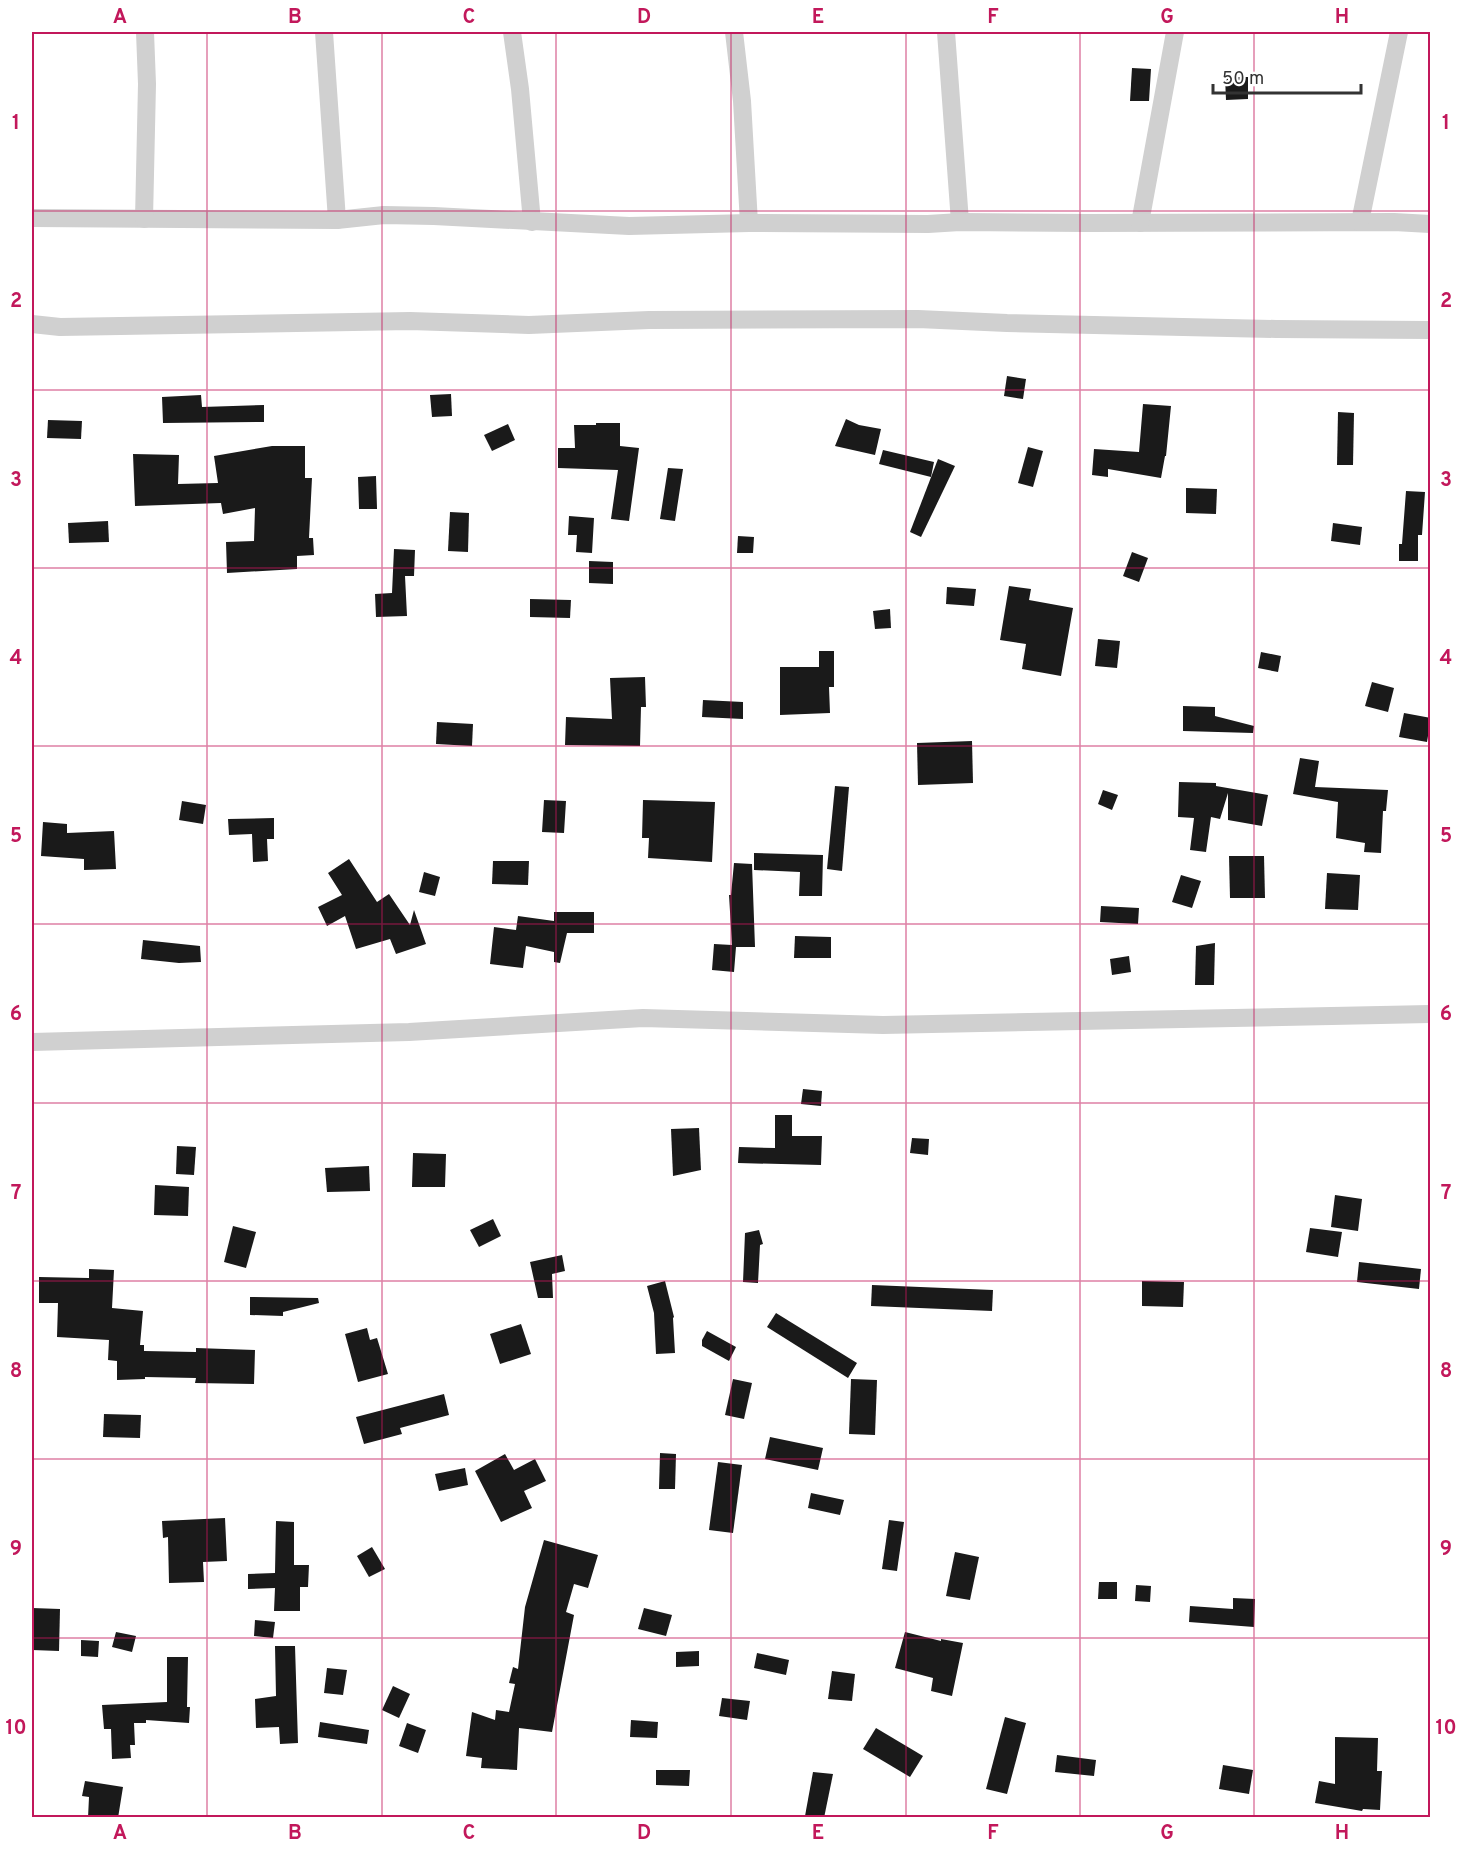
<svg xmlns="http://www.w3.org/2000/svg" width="1462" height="1849" font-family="Overpass,sans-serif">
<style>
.building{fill:#1a1a1a}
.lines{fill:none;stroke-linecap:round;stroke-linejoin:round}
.minor{stroke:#d0d0d0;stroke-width:18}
.grid{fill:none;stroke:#c2185b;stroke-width:1.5;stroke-opacity:0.55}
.neatline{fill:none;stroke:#c2185b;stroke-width:2}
.grid-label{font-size:20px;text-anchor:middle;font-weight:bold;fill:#c2185b}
</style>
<rect width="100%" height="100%" fill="#fff"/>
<!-- building -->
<g class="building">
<path d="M 1132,68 L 1151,69 L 1149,101 L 1130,101 Z"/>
<path d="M 1225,77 L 1248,77 L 1248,99 L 1226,100 Z"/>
<path d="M 1007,376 L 1026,379 L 1023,399 L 1004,396 Z"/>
<path d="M 451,394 L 452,416 L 432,417 L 430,395 Z"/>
<path d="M 201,395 L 202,407 L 264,405 L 264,422 L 163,423 L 162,397 Z"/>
<path d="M 1143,404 L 1171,406 L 1166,456 L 1165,456 L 1161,478 L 1108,469 L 1108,477 L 1092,475 L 1094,449 L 1139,452 Z"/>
<path d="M 1338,412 L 1354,413 L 1353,465 L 1337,465 Z"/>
<path d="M 846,419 L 859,425 L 881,429 L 875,455 L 835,446 Z"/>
<path d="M 48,420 L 82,421 L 81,439 L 47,438 Z"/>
<path d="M 596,423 L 620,423 L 620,446 L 639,448 L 629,521 L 611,519 L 618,470 L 558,468 L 558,448 L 575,448 L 574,425 L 596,425 Z"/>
<path d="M 508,424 L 515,440 L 492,451 L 484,435 Z"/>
<path d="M 272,446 L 305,446 L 305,478 L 312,478 L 309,538 L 313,538 L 314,555 L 297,556 L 297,569 L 227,573 L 226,542 L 254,541 L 255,508 L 223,514 L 221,503 L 135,506 L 133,454 L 179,455 L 178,484 L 218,483 L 214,456 Z"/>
<path d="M 1028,447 L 1043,451 L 1033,487 L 1018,483 Z"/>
<path d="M 883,450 L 934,462 L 931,477 L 879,464 Z"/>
<path d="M 938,459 L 955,466 L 921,537 L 910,532 Z"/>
<path d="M 668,468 L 683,469 L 675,521 L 660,519 Z"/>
<path d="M 376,476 L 377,509 L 359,509 L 358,477 Z"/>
<path d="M 1186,488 L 1217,489 L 1216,514 L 1186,513 Z"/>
<path d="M 1406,491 L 1425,492 L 1422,535 L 1418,535 L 1418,561 L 1399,561 L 1399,544 L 1402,544 Z"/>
<path d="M 450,512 L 469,513 L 468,552 L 448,551 Z"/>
<path d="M 569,516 L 594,518 L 592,553 L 576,552 L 577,535 L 568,535 Z"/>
<path d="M 108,521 L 109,542 L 69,543 L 68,523 Z"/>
<path d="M 1333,523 L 1362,527 L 1360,545 L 1331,541 Z"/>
<path d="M 738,536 L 754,537 L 753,553 L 737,553 Z"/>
<path d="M 394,549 L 415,550 L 414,576 L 405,576 L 407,616 L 376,617 L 375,594 L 392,593 Z"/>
<path d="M 1132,552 L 1148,558 L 1139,582 L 1123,576 Z"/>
<path d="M 589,561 L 613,562 L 613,584 L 589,583 Z"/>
<path d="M 1009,586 L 1031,589 L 1029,600 L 1073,608 L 1061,676 L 1022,669 L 1026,644 L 1000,640 Z"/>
<path d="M 947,587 L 976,589 L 974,606 L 946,604 Z"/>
<path d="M 530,599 L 571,600 L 570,618 L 530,617 Z"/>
<path d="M 890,609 L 891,628 L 875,629 L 873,611 Z"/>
<path d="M 1098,639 L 1120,641 L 1117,668 L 1095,666 Z"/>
<path d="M 819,651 L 834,651 L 834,687 L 829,687 L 830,713 L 780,715 L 780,667 L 819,667 Z"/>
<path d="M 1261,652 L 1281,656 L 1278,672 L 1258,668 Z"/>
<path d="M 645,677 L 646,707 L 641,707 L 640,746 L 565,745 L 566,717 L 612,719 L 610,678 Z"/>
<path d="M 1372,682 L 1394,688 L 1388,712 L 1365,706 Z"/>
<path d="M 703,700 L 743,702 L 743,719 L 702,717 Z"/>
<path d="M 1183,706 L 1215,707 L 1215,716 L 1254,726 L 1253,733 L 1183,731 Z"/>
<path d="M 1404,713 L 1431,718 L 1427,742 L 1399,737 Z"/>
<path d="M 437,722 L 473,724 L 472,746 L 436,744 Z"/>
<path d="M 972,741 L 973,783 L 918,785 L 917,743 Z"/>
<path d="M 1300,758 L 1319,761 L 1315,787 L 1388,790 L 1386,811 L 1383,811 L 1381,853 L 1364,852 L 1365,843 L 1336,838 L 1338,802 L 1293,794 Z"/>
<path d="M 1179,782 L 1216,783 L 1216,786 L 1268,795 L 1262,826 L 1228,820 L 1228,793 L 1220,819 L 1211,817 L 1206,852 L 1190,850 L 1194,818 L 1178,817 Z"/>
<path d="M 835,786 L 849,787 L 842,871 L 827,869 Z"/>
<path d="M 1103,790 L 1118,795 L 1112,810 L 1098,804 Z"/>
<path d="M 544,800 L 566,801 L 564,833 L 542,832 Z"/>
<path d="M 643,800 L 715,802 L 712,862 L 648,858 L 649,838 L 642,838 Z"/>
<path d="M 182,801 L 206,805 L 203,824 L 179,820 Z"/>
<path d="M 274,818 L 274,839 L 267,839 L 268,861 L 253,862 L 252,834 L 229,835 L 228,819 Z"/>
<path d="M 43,822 L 67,824 L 67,833 L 114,831 L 116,869 L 84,870 L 84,859 L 41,856 Z"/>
<path d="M 754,853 L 823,855 L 822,896 L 799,896 L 800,872 L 754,870 Z"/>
<path d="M 1229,856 L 1264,856 L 1265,898 L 1230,898 Z"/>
<path d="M 349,859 L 377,902 L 389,894 L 410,925 L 414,910 L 426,944 L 396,954 L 390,939 L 356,949 L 345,916 L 327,926 L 318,907 L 342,895 L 328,873 Z"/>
<path d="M 493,861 L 529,861 L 528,885 L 492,884 Z"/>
<path d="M 734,863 L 752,864 L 755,947 L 736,947 L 734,972 L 712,970 L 714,944 L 732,945 L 729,895 L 731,895 Z"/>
<path d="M 424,872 L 440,877 L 435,896 L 419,892 Z"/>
<path d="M 1327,873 L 1360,875 L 1358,910 L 1325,909 Z"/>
<path d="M 1181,875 L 1201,881 L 1192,908 L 1172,902 Z"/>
<path d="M 1101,906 L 1139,908 L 1138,924 L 1100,922 Z"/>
<path d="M 554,912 L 594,912 L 594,933 L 567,933 L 560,963 L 554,962 L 554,952 L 526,946 L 523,968 L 490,964 L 494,927 L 516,930 L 518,916 L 554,921 Z"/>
<path d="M 795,936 L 831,937 L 831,958 L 794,958 Z"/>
<path d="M 143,940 L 200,946 L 201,962 L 179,963 L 141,959 Z"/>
<path d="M 1215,943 L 1214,985 L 1195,985 L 1196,946 Z"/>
<path d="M 1129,956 L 1131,972 L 1112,975 L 1110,959 Z"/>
<path d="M 803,1089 L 822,1091 L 821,1106 L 801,1104 Z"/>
<path d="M 775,1115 L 792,1115 L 792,1136 L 822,1136 L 821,1165 L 738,1163 L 739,1147 L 775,1148 Z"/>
<path d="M 699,1128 L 701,1170 L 673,1176 L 671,1129 Z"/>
<path d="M 912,1138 L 929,1139 L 928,1155 L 910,1153 Z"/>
<path d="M 177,1146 L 196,1147 L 194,1175 L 176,1174 Z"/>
<path d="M 413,1153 L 446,1154 L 445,1187 L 412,1187 Z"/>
<path d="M 369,1166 L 370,1191 L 327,1192 L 325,1168 Z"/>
<path d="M 155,1185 L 189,1187 L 188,1216 L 154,1215 Z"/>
<path d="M 1335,1195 L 1362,1199 L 1358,1231 L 1331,1227 Z"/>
<path d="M 493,1219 L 501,1236 L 479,1247 L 470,1230 Z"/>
<path d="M 233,1226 L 256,1232 L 246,1268 L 224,1262 Z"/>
<path d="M 1310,1228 L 1342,1232 L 1338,1257 L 1306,1252 Z"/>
<path d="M 759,1230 L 763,1244 L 760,1245 L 758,1283 L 743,1282 L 745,1233 Z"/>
<path d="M 562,1255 L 565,1271 L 552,1274 L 553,1298 L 538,1298 L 530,1262 Z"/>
<path d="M 1359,1262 L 1421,1269 L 1419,1289 L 1357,1282 Z"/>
<path d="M 89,1269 L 114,1270 L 112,1308 L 143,1311 L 140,1345 L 144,1345 L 144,1351 L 196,1352 L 196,1348 L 255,1350 L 254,1384 L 195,1383 L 196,1378 L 145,1377 L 145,1379 L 117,1380 L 117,1361 L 108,1360 L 109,1340 L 57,1337 L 58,1303 L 39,1303 L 39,1277 L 89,1278 Z"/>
<path d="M 665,1281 L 674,1317 L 673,1318 L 675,1353 L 656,1354 L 654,1313 L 647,1286 Z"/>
<path d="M 1142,1281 L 1184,1282 L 1183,1307 L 1142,1306 Z"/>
<path d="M 872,1285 L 993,1290 L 992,1311 L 871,1306 Z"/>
<path d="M 250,1297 L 318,1298 L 319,1303 L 283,1312 L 283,1316 L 250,1315 Z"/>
<path d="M 776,1313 L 857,1363 L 848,1378 L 767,1327 Z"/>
<path d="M 521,1324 L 531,1354 L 500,1364 L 490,1334 Z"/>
<path d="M 367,1328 L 370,1340 L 377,1338 L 388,1374 L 358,1382 L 345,1334 Z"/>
<path d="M 707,1331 L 736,1347 L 729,1361 L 702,1346 L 702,1340 Z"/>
<path d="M 733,1379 L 752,1383 L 744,1419 L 725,1415 Z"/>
<path d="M 851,1379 L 877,1380 L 875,1435 L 849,1434 Z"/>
<path d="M 444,1394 L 449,1415 L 400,1428 L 402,1434 L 364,1444 L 356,1417 Z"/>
<path d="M 104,1414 L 141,1415 L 140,1438 L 103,1437 Z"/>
<path d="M 770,1437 L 823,1448 L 818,1470 L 765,1459 Z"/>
<path d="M 660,1453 L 676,1454 L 675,1489 L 659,1489 Z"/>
<path d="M 505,1454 L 514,1470 L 535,1459 L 546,1481 L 524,1491 L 532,1508 L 501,1522 L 475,1471 Z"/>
<path d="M 718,1462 L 742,1465 L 733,1533 L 709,1530 Z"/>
<path d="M 465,1468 L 468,1485 L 439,1491 L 435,1474 Z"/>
<path d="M 811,1493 L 844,1500 L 840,1515 L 808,1508 Z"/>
<path d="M 225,1518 L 227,1561 L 203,1562 L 204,1582 L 169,1583 L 168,1537 L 163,1538 L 162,1521 Z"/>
<path d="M 889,1520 L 904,1522 L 897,1571 L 882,1569 Z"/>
<path d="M 276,1521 L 294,1522 L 294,1565 L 309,1565 L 308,1587 L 300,1587 L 300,1611 L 274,1611 L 275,1588 L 248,1589 L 248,1574 L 275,1573 Z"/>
<path d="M 544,1540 L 598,1555 L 588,1588 L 574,1584 L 566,1612 L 574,1615 L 552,1732 L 519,1728 L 517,1770 L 481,1768 L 482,1758 L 466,1756 L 472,1712 L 495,1720 L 496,1710 L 509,1712 L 515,1684 L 509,1683 L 513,1667 L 518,1669 L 525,1607 Z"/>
<path d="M 372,1547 L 385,1569 L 369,1577 L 357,1556 Z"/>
<path d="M 955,1552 L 979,1557 L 970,1600 L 946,1596 Z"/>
<path d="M 1099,1582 L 1117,1582 L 1117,1599 L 1098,1599 Z"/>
<path d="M 1136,1585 L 1151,1586 L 1150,1602 L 1135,1601 Z"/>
<path d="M 1233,1598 L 1255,1599 L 1254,1627 L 1189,1622 L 1190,1606 L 1233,1609 Z"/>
<path d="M 32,1608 L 60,1609 L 59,1651 L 32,1650 Z"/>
<path d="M 644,1608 L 672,1615 L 666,1636 L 638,1629 Z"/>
<path d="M 255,1620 L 275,1622 L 273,1638 L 254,1636 Z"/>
<path d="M 116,1632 L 136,1636 L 132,1652 L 112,1647 Z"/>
<path d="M 905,1632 L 941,1641 L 941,1639 L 963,1643 L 952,1696 L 931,1691 L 933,1678 L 895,1668 Z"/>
<path d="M 81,1640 L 99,1641 L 98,1657 L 81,1656 Z"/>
<path d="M 275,1646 L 295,1646 L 298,1743 L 280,1744 L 279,1727 L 256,1728 L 255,1699 L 276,1696 Z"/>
<path d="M 699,1651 L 699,1666 L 676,1667 L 676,1652 Z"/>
<path d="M 757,1653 L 789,1660 L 786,1675 L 754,1668 Z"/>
<path d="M 167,1657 L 188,1657 L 187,1707 L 190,1707 L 189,1723 L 146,1720 L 146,1723 L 134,1723 L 135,1745 L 130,1745 L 131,1758 L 112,1759 L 111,1729 L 104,1729 L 102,1705 L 167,1702 Z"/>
<path d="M 327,1668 L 347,1670 L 343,1695 L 324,1693 Z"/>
<path d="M 832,1671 L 855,1674 L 852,1701 L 828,1699 Z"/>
<path d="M 393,1686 L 410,1694 L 399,1718 L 382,1710 Z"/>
<path d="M 722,1698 L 750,1701 L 747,1720 L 719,1716 Z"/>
<path d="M 1005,1717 L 1026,1723 L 1007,1794 L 986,1789 Z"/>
<path d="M 631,1720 L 658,1722 L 657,1738 L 630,1737 Z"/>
<path d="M 320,1722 L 369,1730 L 367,1744 L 318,1737 Z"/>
<path d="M 407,1723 L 426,1730 L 418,1753 L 399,1746 Z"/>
<path d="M 876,1728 L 923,1756 L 910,1777 L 863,1749 Z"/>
<path d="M 1335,1737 L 1378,1738 L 1377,1771 L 1382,1771 L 1380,1810 L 1363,1809 L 1362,1811 L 1315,1803 L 1319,1781 L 1335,1784 Z"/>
<path d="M 1057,1755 L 1096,1760 L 1094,1776 L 1055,1772 Z"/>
<path d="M 1223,1765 L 1253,1770 L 1249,1794 L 1219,1789 Z"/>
<path d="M 656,1770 L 690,1770 L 689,1786 L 656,1785 Z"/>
<path d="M 813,1772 L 833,1774 L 824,1818 L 805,1816 Z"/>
<path d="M 85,1781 L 123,1787 L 118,1818 L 88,1818 L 89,1797 L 82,1796 Z"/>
</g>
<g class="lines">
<!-- minor -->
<g class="minor">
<path d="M 324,32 L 337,220"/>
<path d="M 512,32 L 520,89 L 532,222"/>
<path d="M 734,32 L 742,101 L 749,223"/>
<path d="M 946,32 L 960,222"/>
<path d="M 32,218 L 337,220 L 384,215 L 434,216 L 629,226 L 749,223 L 928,224 L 960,222 L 1087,223 L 1394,222 L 1430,224"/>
<path d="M 144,219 L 147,84 L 145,32"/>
<path d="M 1360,222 L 1399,32"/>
<path d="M 1140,223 L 1175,32"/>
<path d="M 32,324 L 60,327 L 410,321 L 529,325 L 649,320 L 918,319 L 1007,323 L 1276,329 L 1430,330"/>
<path d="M 32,1042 L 409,1032 L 643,1018 L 883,1025 L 1430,1014"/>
</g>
</g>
<!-- grid -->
<path class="grid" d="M 207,32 L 207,1818M 382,32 L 382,1818M 556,32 L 556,1818M 731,32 L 731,1818M 906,32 L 906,1818M 1080,32 L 1080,1818M 1254,32 L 1254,1818M 32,211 L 1430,211M 32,390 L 1430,390M 32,568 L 1430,568M 32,746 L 1430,746M 32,924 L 1430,924M 32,1103 L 1430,1103M 32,1281 L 1430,1281M 32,1459 L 1430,1459M 32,1638 L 1430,1638"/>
<!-- border -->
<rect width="1462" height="1849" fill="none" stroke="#ffffff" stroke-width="66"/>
<!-- scale -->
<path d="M1213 84v9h148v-9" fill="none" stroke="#333333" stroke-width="3"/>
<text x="1222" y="84" font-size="18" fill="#333333" stroke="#ffffff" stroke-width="4.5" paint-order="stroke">50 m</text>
<rect x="33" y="33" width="1396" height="1783" class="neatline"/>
<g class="grid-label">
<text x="120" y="23">A</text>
<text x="295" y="23">B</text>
<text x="469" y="23">C</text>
<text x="644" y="23">D</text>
<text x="818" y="23">E</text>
<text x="993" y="23">F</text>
<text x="1167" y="23">G</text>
<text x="1342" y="23">H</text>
<text x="16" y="129">1</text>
<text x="1446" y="129">1</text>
<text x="16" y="307">2</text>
<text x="1446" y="307">2</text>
<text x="16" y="486">3</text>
<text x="1446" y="486">3</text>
<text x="16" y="664">4</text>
<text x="1446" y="664">4</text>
<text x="16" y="842">5</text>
<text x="1446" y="842">5</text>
<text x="16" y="1020">6</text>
<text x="1446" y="1020">6</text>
<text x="16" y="1199">7</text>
<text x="1446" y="1199">7</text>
<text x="16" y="1377">8</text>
<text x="1446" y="1377">8</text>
<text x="16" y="1555">9</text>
<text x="1446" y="1555">9</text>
<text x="16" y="1734">10</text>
<text x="1446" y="1734">10</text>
<text x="120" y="1839">A</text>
<text x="295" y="1839">B</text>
<text x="469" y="1839">C</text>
<text x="644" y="1839">D</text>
<text x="818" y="1839">E</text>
<text x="993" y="1839">F</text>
<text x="1167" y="1839">G</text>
<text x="1342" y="1839">H</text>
</g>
</svg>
